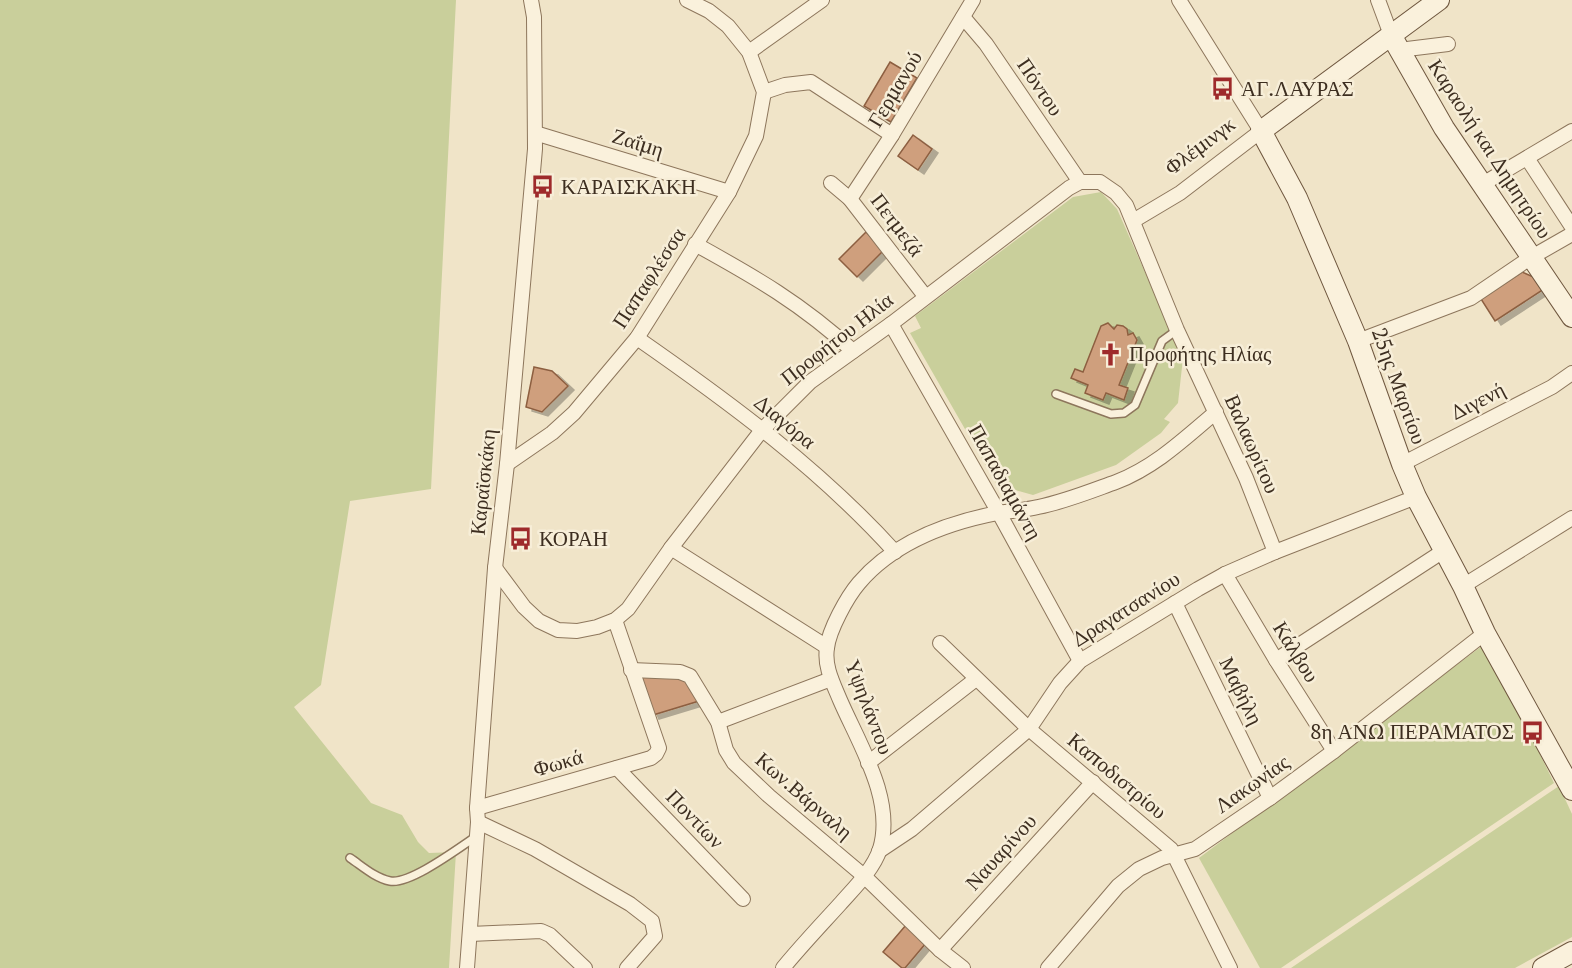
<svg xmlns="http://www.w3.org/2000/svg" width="1572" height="968" font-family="'PT Serif',serif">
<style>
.green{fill:#c9cf9b}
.building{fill:#cf9f7d;stroke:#8d5f41;stroke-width:1.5;filter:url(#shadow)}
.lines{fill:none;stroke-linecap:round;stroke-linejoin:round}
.lane-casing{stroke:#8d765c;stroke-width:10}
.street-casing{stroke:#8d765c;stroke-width:16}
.secondary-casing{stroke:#6f573f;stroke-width:22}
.lane{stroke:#faf1dc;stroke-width:7}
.street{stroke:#faf1dc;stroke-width:14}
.secondary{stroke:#faf1dc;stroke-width:20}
.labels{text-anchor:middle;stroke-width:5;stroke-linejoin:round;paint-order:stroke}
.street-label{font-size:21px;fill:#3d2e20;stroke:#f7eed8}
.poi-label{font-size:21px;fill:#3d2e20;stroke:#f7eed8;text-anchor:start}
</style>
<defs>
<filter id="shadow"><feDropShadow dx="6" dy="4" stdDeviation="0" flood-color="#0004"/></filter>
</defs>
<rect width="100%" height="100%" fill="#f0e4c8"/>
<!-- green -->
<g class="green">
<path d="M 0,0 L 456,0 L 431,489 L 350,501 L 321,685 L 294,707 L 371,803 L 402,815 L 418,842 L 429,853 L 456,852 L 449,968 L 0,968 Z"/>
<path d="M 1101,192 L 1117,209 L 1183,358 L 1178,403 L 1164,419 L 1170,422 L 1161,433 L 1116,465 L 1033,495 L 997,485 L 910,333 L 921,328 L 915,316 L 1073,197 Z"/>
<path d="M 1486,643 L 1554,783 L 1281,968 L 1260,968 L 1199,858 Z"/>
<path d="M 1559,786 L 1572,814 L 1572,937 L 1515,968 L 1291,968 Z"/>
</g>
<!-- building -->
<g class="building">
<path d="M 890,62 L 917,78 L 891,122 L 864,106 Z"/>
<path d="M 913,135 L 932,149 L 918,170 L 898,156 Z"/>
<path d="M 866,232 L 884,250 L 857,277 L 839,259 Z"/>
<path d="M 1522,272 L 1538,279 L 1544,289 L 1495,321 L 1481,299 Z"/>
<path d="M 1108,323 L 1114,329 L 1117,325 L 1123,326 L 1127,329 L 1128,335 L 1133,333 L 1137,340 L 1119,385 L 1128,388 L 1124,400 L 1106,393 L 1103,400 L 1085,393 L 1088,385 L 1071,378 L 1075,369 L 1083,372 L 1101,326 Z"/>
<path d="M 534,367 L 552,371 L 568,386 L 542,412 L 526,407 Z"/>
<path d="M 636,675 L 682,676 L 699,701 L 653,715 Z"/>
<path d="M 906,925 L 926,943 L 905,968 L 902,968 L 883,952 Z"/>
</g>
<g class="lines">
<defs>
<g id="lane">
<path d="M 1056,394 L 1111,414 L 1124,413 L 1135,405 L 1162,341 L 1177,330"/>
<path d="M 350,858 C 362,866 375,878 390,881 C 410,885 460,847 477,836"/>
</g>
<g id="street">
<path d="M 1378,0 L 1391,35"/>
<path d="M 963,17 L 986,44 L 1080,182"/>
<path d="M 1399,50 L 1448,44"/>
<path d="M 749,52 L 822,0"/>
<path d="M 764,92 L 785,85 L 811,82 L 892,135"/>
<path d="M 535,133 L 729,192"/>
<path d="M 1527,158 L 1572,227"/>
<path d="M 831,183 L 850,199 L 925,296"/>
<path d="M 1481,185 L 1572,131"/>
<path d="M 850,199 L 892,135 L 973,0"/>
<path d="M 1133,221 L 1180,193 L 1261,131 L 1179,0"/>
<path d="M 695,244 C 755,277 802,304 853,351"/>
<path d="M 891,324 L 999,513 L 1080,661"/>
<path d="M 637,338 C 729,402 820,469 895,552"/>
<path d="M 1358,341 L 1471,298 L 1530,258 L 1572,234"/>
<path d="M 507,464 L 552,433 L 574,413 L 637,338 L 729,192 L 756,136 L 764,92 L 749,52 L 728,26 L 709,11 L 687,0"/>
<path d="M 1402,464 L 1552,387 L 1572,373"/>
<path d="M 671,548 L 827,647"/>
<path d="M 495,568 L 524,607 L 539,621 L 558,630 L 577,631 L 597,627 L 615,620 L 628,609 L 671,548 L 762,430 L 810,382 L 891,324 L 1069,188 L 1080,182 L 1100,182 L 1116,193 L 1126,205 L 1177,330 L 1246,478 L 1275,552"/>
<path d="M 1225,574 L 1276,660 L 1334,751"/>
<path d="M 1463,586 L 1572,518"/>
<path d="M 1175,603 L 1270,798"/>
<path d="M 940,643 L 1029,729 L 1171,849 L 1230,968"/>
<path d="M 1276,660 L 1445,550"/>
<path d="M 631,670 L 680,672 L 690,676 L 718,722 L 726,750 L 734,763 L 769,796 L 864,876 L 940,950 L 963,968"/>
<path d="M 718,722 L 831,679"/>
<path d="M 868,763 L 976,679"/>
<path d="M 617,768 L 743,899"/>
<path d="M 477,808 L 651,758 L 656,754 L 659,748 L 615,620"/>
<path d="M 478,822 L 535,849 L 630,904 L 652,921 L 655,936 L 627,968"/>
<path d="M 879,851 L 912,829 L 1029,729 L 1060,683 L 1080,661 L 1198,589 L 1225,574 L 1275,552 L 1416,497"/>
<path d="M 470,934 L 541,931 L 550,935 L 585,968"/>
<path d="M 940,950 L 1093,782"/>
<path d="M 467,968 L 478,822 L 477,808 L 495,568 L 507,464 L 535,149 L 534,17 L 531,0"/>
<path d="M 783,968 C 801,946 821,925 840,904 C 854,888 873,870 880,849 C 895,800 859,744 840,700 C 833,683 824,666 827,648 C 829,630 847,597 859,583 C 894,542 946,523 998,513 C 1011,511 1025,510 1038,507 C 1064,502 1091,491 1116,482 C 1155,467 1184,439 1216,412"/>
<path d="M 1048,968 L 1118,886 L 1139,869 L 1162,858 L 1195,849 L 1270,798 L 1334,751 L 1485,633"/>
</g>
<g id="secondary">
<path d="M 1439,0 L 1261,131 L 1297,198 L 1358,341 L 1402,464 L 1416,497 L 1463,586 L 1485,633 L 1572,790"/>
<path d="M 1391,35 L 1444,128 L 1572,317"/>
<path d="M 1543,968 L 1572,952"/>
</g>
</defs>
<!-- lane casing -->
<use href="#lane" class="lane-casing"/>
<!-- street casing -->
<use href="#street" class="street-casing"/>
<!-- secondary casing -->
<use href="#secondary" class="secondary-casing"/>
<!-- lane -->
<use href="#lane" class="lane"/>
<!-- street -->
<use href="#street" class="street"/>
<!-- secondary -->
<use href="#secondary" class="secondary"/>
</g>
<!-- icons -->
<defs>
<symbol id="bus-bare" viewBox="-9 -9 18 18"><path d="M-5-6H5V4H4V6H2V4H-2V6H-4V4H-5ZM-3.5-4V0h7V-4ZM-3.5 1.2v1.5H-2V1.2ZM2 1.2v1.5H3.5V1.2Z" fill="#9e2a2b" stroke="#f7eed8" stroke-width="2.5" paint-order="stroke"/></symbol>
<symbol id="church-bare" viewBox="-9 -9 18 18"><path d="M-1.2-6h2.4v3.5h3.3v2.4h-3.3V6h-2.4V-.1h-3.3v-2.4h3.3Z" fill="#9e2a2b" stroke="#f7eed8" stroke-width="2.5" paint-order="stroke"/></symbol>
</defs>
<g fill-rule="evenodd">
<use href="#bus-bare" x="1206" y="72" width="33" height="33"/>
<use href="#bus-bare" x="526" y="170" width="33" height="33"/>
<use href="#church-bare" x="1094" y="338" width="33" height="33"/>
<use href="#bus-bare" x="504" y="522" width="33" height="33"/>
<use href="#bus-bare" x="1516" y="716" width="33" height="33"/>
</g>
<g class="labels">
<!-- street labels -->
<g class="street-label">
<text transform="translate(1040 87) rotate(56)" y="7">Πόντου</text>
<text transform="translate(895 89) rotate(-59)" y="7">Γερμανού</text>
<text transform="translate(638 143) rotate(17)" y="7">Ζαΐμη</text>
<text transform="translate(1200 146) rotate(-37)" y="7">Φλέμινγκ</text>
<text transform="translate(1490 149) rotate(57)" y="7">Καραολή και Δημητρίου</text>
<text transform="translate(897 225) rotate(53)" y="7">Πετμεζά</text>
<text transform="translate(649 278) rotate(-57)" y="7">Παπαφλέσσα</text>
<text transform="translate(837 339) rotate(-38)" y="7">Προφήτου Ηλία</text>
<text transform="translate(1399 386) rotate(70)" y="7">25ης Μαρτίου</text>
<text transform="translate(1478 401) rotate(-27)" y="7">Διγενή</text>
<text transform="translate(785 422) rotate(39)" y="7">Διαγόρα</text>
<text transform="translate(1252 444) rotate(66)" y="7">Βαλαωρίτου</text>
<text transform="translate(483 482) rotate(-84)" y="7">Καραϊσκάκη</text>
<text transform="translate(1005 482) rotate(61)" y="7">Παπαδιαμάντη</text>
<text transform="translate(1126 609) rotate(-32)" y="7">Δραγατσανίου</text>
<text transform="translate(1296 652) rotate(58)" y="7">Κάλβου</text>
<text transform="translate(1241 691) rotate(64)" y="7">Μαβήλη</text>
<text transform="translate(869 707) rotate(69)" y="7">Υψηλάντου</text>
<text transform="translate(558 763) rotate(-16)" y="7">Φωκά</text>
<text transform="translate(1117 776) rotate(40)" y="7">Καποδιστρίου</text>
<text transform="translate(1252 784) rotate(-35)" y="7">Λακωνίας</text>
<text transform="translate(804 796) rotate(41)" y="7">Κων.Βάρναλη</text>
<text transform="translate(695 819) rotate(46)" y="7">Ποντίων</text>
<text transform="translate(1001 852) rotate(-48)" y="7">Ναυαρίνου</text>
</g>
<!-- poi labels -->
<g class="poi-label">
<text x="1241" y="96">ΑΓ.ΛΑΥΡΑΣ</text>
<text x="561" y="194">ΚΑΡΑΙΣΚΑΚΗ</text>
<text x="1129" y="361">Προφήτης Ηλίας</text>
<text x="539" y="546">ΚΟΡΑΗ</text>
<text x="1514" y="739" text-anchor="end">8η ΑΝΩ ΠΕΡΑΜΑΤΟΣ</text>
</g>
</g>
</svg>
